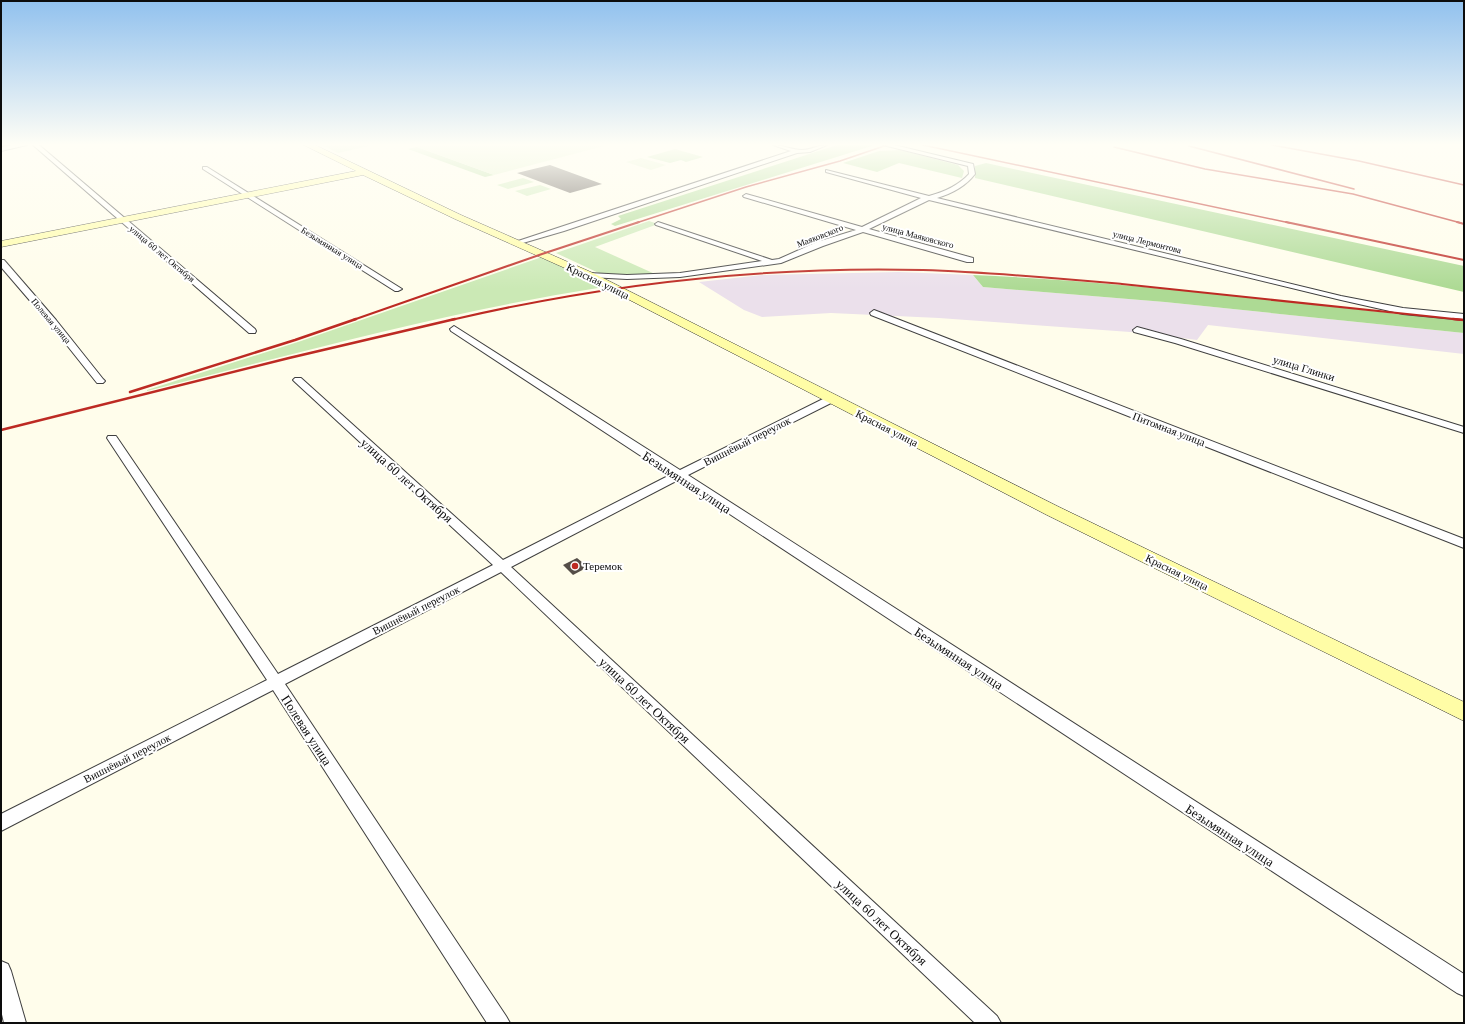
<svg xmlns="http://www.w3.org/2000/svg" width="1465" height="1024" font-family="'Times New Roman',serif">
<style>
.industrial{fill:#ebe0eb}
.green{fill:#cbe9b5}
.forest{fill:#adda94}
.pitch{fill:#def0c6}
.building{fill:#554e48}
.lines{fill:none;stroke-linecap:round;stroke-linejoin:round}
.street-casing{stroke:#3f3f3f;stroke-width:2}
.secondary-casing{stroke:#2e2e2e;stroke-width:1}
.street{fill:#fff;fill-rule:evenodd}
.secondary{fill:#fffda6;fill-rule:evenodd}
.rail-far2{stroke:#bd2a23;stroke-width:1.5}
.rail-far1{stroke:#bd2a23;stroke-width:2}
.rail{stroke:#bd2a23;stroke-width:2.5}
.poi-dot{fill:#bd2a23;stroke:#fff;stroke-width:1.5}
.labels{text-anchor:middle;stroke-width:4;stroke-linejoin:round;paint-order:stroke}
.far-street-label{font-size:9px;fill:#0c0c0c;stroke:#fff}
.street-label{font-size:11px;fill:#0c0c0c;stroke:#fff}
.poi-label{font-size:11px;fill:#0c0c0c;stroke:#fff;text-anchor:start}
.near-street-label{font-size:13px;fill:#0c0c0c;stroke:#fff}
</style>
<rect width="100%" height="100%" fill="#fffdeb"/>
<!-- industrial -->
<path class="industrial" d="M 899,272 L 973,275 L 983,287 L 1165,302 L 1464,333 L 1464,354 L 1208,325 L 1197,340 L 1144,333 L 939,318 L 831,313 L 762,317 L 744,310 L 699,282 L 762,275 Z"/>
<!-- green -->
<g class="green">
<path d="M 322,145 L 373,145 L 338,153 Z"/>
<path d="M 523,178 L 534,182 L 508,189 L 497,185 Z"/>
<path d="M 540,185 L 551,189 L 527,196 L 515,191 Z"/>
<path d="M 649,221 L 658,224 L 595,247 L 655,274 L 601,274 L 556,253 Z"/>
<path d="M 542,257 L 604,287 C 449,311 298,353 147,391 L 147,390 L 301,341 Z"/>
</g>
<!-- forest -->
<g class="forest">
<path d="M 837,145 L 875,145 L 615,226 L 611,224 L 621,219 L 618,216 Z"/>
<path d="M 417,147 L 494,175 L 485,177 L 408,149 Z"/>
<path d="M 675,149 L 703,157 L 686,162 L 681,160 L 670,163 L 647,157 Z"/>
<path d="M 900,150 L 958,165 L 964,171 L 962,178 L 899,163 L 877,172 L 843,163 L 879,151 Z"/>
<path d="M 986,163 L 1464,266 L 1464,292 L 975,178 L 975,166 Z"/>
<path d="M 973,275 C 1137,282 1301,304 1464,321 L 1464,333 L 1165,302 L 983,287 Z"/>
</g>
<!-- pitch -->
<g class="pitch">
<path d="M 422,145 L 608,145 L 494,175 L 417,147 Z"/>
<path d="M 641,158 L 666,165 L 651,170 L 626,162 Z"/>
</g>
<!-- building -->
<g class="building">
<path d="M 550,165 L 602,184 L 570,193 L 517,173 Z"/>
<path d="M 577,558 L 588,567 L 573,575 L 563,565 Z"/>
</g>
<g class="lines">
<defs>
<g id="street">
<path d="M 13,145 L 27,145 L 1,151 L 1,147 Z"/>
<path d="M 33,145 L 39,145 L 255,329 L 256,331 L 255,333 L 249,333 Z"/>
<path d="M 773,145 C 783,145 792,150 802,150 C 811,150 818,145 827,145 L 810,152 L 797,153 L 564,231 L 516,245 L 512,243 L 791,151 Z"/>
<path d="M 883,145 L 894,145 L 973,164 L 975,174 C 966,186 951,194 937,198 L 1341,296 L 1403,308 L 1464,314 L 1464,320 L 1403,314 L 1341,300 L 929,200 L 869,229 L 973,258 L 973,262 L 967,262 L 863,232 L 823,246 L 781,263 L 680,277 L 627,279 L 589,277 L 585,275 L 589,273 L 627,275 L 680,273 L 762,261 L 656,225 L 655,224 L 658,222 L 772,260 L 779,259 L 817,242 L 856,230 L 744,197 L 743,196 L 746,194 L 862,227 L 921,198 L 826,172 L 826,170 L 929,196 C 944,192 959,185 969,174 L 968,166 Z"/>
<path d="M 203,167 L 207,167 L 402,289 L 398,291 L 395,291 L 203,169 Z"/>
<path d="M 1,260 L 4,260 L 56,320 L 103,379 L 105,381 L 103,383 L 97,383 L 50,324 L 1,267 Z"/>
<path d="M 874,310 L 1464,539 L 1464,548 L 871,315 L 870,313 Z"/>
<path d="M 454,326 L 680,470 L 827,397 L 835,397 L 836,399 L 835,401 L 688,475 L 1464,974 L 1464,996 L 1457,993 L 678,480 L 511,567 L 997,1016 L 1001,1023 L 975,1023 L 501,572 L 285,684 L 506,1016 L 510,1023 L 487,1023 L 273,690 L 1,831 L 1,814 L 267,680 L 107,438 L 108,436 L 116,436 L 278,674 L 493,565 L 295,382 L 293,380 L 295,378 L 301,378 L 503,560 L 670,475 L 451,331 L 450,329 Z"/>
<path d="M 1137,327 L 1181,339 L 1464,427 L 1464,433 L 1175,343 L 1134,332 L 1133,330 Z"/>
<path d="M 1,961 L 8,964 L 11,971 L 26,1023 L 4,1023 L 1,1010 Z"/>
</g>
<path id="secondary" d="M 304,145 L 315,145 L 461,215 L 593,273 L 1059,507 L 1464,702 L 1464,721 L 1047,515 L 585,277 L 455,219 L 363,175 L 1,247 L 1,241 L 356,171 Z"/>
</defs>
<!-- street casing -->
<use href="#street" class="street-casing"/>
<!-- secondary casing -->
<use href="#secondary" class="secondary-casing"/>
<!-- street -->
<use href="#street" class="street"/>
<!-- secondary -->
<use href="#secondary" class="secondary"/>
<!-- rail-far2 -->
<g class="rail-far2">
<path d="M 923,145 L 1290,223"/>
<path d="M 1272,145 L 1359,161 L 1464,185"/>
<path d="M 1189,146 L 1354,189"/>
<path d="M 1114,147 L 1205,169 L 1353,194 L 1461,223"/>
<path d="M 636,223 L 746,187 L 840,161 L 887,145"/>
</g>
<!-- rail-far1 -->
<g class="rail-far1">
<path d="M 1286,222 L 1464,260"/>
<path d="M 1457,222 L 1464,224"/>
<path d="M 353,320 L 542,254 L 639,222"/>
<path d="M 451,320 C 605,284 764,266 923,270 C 989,272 1055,278 1122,284 C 1235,295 1349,308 1463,320"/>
</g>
<!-- rail -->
<g class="rail">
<path d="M 1453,319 L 1464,320"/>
<path d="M 130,392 L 295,340 L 356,319"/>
<path d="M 1,430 L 289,358 L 455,319"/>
</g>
</g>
<!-- sky -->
<linearGradient id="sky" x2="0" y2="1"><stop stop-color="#91c1ee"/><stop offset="0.5" stop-color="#fffef6"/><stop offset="1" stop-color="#fffef6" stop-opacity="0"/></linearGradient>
<rect width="1465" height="289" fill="url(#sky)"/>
<!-- markers -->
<circle class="poi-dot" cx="575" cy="566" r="4"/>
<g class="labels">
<!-- far-street labels -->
<g class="far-street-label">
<text transform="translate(820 236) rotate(-21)" y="3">Маяковского</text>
<text transform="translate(918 236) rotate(15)" y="3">улица Маяковского</text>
<text transform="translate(1147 242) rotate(14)" y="3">улица Лермонтова</text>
<text transform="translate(332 248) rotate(32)" y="3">Безымянная улица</text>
<text transform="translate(162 254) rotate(40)" y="3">улица 60 лет Октября</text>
<text transform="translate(51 321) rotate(50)" y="3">Полевая улица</text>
</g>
<!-- street labels -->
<g class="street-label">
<text transform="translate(598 281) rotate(26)" y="4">Красная улица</text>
<text transform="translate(1304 368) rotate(17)" y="4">улица Глинки</text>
<text transform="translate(887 428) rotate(27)" y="4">Красная улица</text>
<text transform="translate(1169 429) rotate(21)" y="4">Питомная улица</text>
<text transform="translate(747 441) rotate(-27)" y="4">Вишнёвый переулок</text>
<text transform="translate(1177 572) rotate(26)" y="4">Красная улица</text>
<text transform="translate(416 610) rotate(-27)" y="4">Вишнёвый переулок</text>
<text transform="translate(127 758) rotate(-27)" y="4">Вишнёвый переулок</text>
</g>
<!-- poi labels -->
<g class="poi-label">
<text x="583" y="570">Теремок</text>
</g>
<!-- near-street labels -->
<g class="near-street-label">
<text transform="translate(407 480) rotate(42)" y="5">улица 60 лет Октября</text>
<text transform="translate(687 482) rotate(33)" y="5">Безымянная улица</text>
<text transform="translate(959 658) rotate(33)" y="5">Безымянная улица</text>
<text transform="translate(645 700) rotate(43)" y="5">улица 60 лет Октября</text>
<text transform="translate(307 730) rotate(57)" y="5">Полевая улица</text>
<text transform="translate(1230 835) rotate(33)" y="5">Безымянная улица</text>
<text transform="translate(882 922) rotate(43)" y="5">улица 60 лет Октября</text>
</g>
</g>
<!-- border -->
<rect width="1465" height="1024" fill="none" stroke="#0c0c0c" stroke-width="4"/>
</svg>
